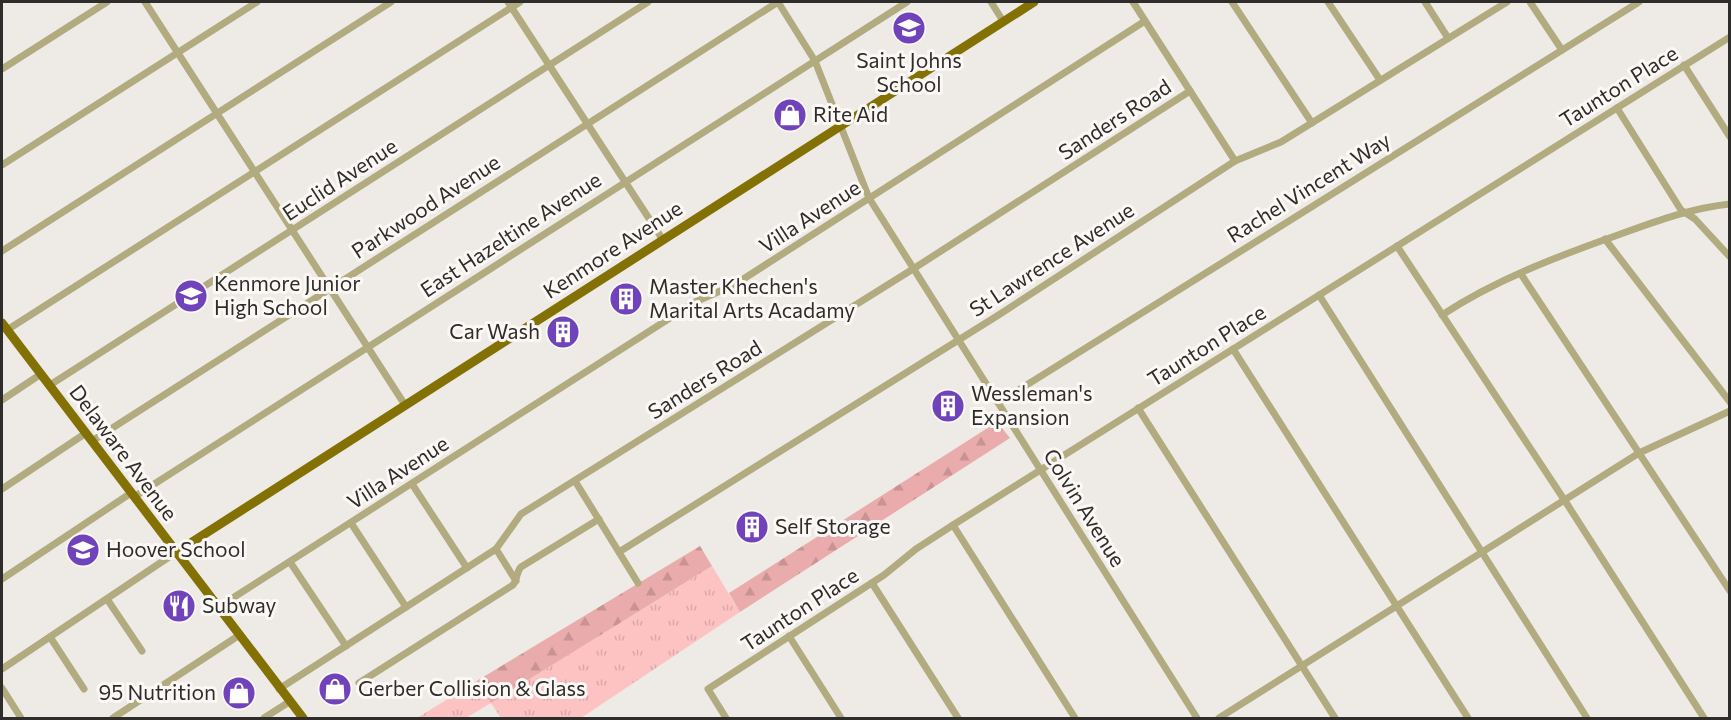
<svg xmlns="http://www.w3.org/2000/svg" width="1731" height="720" font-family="Commissioner,sans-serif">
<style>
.grass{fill:url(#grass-tufts)}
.forest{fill:url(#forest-firs)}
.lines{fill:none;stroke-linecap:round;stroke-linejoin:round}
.minor{stroke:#b2ab7f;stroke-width:7}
.major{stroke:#837203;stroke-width:9}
.labels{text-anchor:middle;stroke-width:6;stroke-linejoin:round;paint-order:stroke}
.poi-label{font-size:21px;fill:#2f2d2c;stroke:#fcf8f5;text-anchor:start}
.street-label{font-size:21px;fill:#2f2d2c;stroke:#fcf8f5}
</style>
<defs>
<pattern id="grass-tufts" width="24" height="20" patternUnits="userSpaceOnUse" patternTransform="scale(1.5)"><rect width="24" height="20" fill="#fdc3c3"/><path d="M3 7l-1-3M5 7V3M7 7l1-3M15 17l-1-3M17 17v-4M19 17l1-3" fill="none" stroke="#d9a8a8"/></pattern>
<pattern id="forest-firs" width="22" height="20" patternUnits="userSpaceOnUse" patternTransform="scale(1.5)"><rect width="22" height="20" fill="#eaabac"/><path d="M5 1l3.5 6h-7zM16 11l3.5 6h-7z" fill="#c99394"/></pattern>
</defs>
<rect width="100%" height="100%" fill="#eeebe7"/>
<!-- grass -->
<path class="grass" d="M 712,566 L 740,612 L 581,718 L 501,718 L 491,703 L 466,718 L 417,718 L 475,682 L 491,703 Z"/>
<!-- forest -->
<g class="forest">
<path d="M 997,422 L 1010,438 L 740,612 L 729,593 Z"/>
<path d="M 700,546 L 712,566 L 491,703 L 475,682 Z"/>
</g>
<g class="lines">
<!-- minor -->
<g class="minor">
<path d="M 145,2 L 405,405"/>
<path d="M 508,2 L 663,240"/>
<path d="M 778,2 L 815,61 L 869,198 L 1197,718"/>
<path d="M 991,2 L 1003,21"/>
<path d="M 1133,2 L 1235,161"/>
<path d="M 1232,2 L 1312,123"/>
<path d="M 1328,2 L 1380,80"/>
<path d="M 1425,2 L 1448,38"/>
<path d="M 1530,2 L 1562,50"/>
<path d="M 1684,65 L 1730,137"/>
<path d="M 2,69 L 107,2"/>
<path d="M 1617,108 L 1681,210 L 1695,219 L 1730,257"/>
<path d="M 2,165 L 257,2"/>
<path d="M 1605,239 L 1730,402"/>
<path d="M 1397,246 L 1567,504 L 1704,718"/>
<path d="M 2,251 L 391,2"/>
<path d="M 1521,274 L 1730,591"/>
<path d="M 1319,295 L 1587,718"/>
<path d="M 1442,315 C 1495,280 1558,256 1618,235 C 1654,222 1691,208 1730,204"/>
<path d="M 7,330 L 520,2"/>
<path d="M 1233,349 L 1468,718"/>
<path d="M 50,385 L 648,2"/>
<path d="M 2,400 L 41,374"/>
<path d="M 998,403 L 1639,2"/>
<path d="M 1138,408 L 1335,718"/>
<path d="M 92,441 L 778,2"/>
<path d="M 575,481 L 638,583"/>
<path d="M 412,484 L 467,568"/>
<path d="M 2,489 L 86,433"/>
<path d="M 134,497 L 907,2"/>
<path d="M 351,523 L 406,607"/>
<path d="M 953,525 L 1075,718"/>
<path d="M 496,549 L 516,581"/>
<path d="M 619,552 L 997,316 L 1235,161 L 1281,142 L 1507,2"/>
<path d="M 290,562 L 346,646"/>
<path d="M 2,579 L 131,493"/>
<path d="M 872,583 L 958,718"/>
<path d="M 107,599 L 142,651"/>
<path d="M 217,608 L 695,302 L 734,285 L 1145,21"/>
<path d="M 789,636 L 841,718"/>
<path d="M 50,637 L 84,689"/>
<path d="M 2,669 L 175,553"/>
<path d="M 359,683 L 513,585 C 518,579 516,572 521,567 L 599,519"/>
<path d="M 2,688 L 21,718"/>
<path d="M 279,689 L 496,549 L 521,514 L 913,269 L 1190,91"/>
<path d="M 113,718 L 238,636"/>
<path d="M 264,718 L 289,702"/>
<path d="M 726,718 L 708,689 L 884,575 L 916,549 L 953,525 L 1730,37"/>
<path d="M 1219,718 L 1639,453 L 1730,411"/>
</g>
<!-- major -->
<g class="major">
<path d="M 2,323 L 303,718"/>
<path d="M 175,553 L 1034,2"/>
</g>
</g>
<!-- icons -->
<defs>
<symbol id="school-disc" viewBox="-11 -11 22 22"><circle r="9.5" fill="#7043bb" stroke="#fcf8f5"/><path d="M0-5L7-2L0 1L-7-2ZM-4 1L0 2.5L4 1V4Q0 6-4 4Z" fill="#fff"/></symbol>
<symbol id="shop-disc" viewBox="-11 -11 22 22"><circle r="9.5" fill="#7043bb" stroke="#fcf8f5"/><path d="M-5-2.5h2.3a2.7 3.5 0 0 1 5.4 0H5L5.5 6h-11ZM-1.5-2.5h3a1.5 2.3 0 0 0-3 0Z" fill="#fff"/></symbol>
<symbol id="building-disc" viewBox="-11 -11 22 22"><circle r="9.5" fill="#7043bb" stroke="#fcf8f5"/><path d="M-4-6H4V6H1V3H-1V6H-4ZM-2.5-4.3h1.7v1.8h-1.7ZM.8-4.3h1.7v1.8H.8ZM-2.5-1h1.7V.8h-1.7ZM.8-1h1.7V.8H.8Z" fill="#fff"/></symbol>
<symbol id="restaurant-disc" viewBox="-11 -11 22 22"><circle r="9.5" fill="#7043bb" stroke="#fcf8f5"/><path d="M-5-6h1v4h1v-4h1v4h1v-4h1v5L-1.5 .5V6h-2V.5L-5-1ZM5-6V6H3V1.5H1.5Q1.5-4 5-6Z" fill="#fff"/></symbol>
</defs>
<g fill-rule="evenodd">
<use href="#school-disc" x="890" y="9" width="38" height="38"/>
<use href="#shop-disc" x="771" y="96" width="38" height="38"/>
<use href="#school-disc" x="172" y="277" width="38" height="38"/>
<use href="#building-disc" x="607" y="280" width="38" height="38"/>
<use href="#building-disc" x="544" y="313" width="38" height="38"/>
<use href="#building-disc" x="929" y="387" width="38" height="38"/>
<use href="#building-disc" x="733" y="508" width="38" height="38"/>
<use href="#school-disc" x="64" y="531" width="38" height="38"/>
<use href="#restaurant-disc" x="160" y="587" width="38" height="38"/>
<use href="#shop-disc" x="316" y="670" width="38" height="38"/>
<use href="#shop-disc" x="220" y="674" width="38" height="38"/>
</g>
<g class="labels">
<!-- poi labels -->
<g class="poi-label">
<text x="909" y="68" text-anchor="middle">Saint Johns<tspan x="909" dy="24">School</tspan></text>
<text x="813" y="122">Rite Aid</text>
<text x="214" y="291">Kenmore Junior<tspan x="214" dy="24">High School</tspan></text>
<text x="649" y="294">Master Khechen's<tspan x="649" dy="24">Marital Arts Acadamy</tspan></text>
<text x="540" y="339" text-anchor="end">Car Wash</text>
<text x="971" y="401">Wessleman's<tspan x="971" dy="24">Expansion</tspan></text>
<text x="775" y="534">Self Storage</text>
<text x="106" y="557">Hoover School</text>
<text x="202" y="613">Subway</text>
<text x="358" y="696">Gerber Collision &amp; Glass</text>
<text x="216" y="700" text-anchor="end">95 Nutrition</text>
</g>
<!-- street labels -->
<g class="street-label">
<text transform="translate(1619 87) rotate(-32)" y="7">Taunton Place</text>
<text transform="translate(1115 120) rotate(-33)" y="7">Sanders Road</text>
<text transform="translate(340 180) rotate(-33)" y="7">Euclid Avenue</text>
<text transform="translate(1309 188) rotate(-32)" y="7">Rachel Vincent Way</text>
<text transform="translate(426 207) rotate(-33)" y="7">Parkwood Avenue</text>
<text transform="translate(810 217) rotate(-33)" y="7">Villa Avenue</text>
<text transform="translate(511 235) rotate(-33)" y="7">East Hazeltine Avenue</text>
<text transform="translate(613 250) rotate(-33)" y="7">Kenmore Avenue</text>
<text transform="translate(1052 260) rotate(-33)" y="7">St Lawrence Avenue</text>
<text transform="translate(1207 346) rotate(-32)" y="7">Taunton Place</text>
<text transform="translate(705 380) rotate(-32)" y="7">Sanders Road</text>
<text transform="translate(123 453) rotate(53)" y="7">Delaware Avenue</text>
<text transform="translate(398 473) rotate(-33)" y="7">Villa Avenue</text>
<text transform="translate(1084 508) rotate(58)" y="7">Colvin Avenue</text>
<text transform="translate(800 610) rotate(-33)" y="7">Taunton Place</text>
</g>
</g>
<!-- border -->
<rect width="1731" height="720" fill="none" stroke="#2f2d2c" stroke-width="6"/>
</svg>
